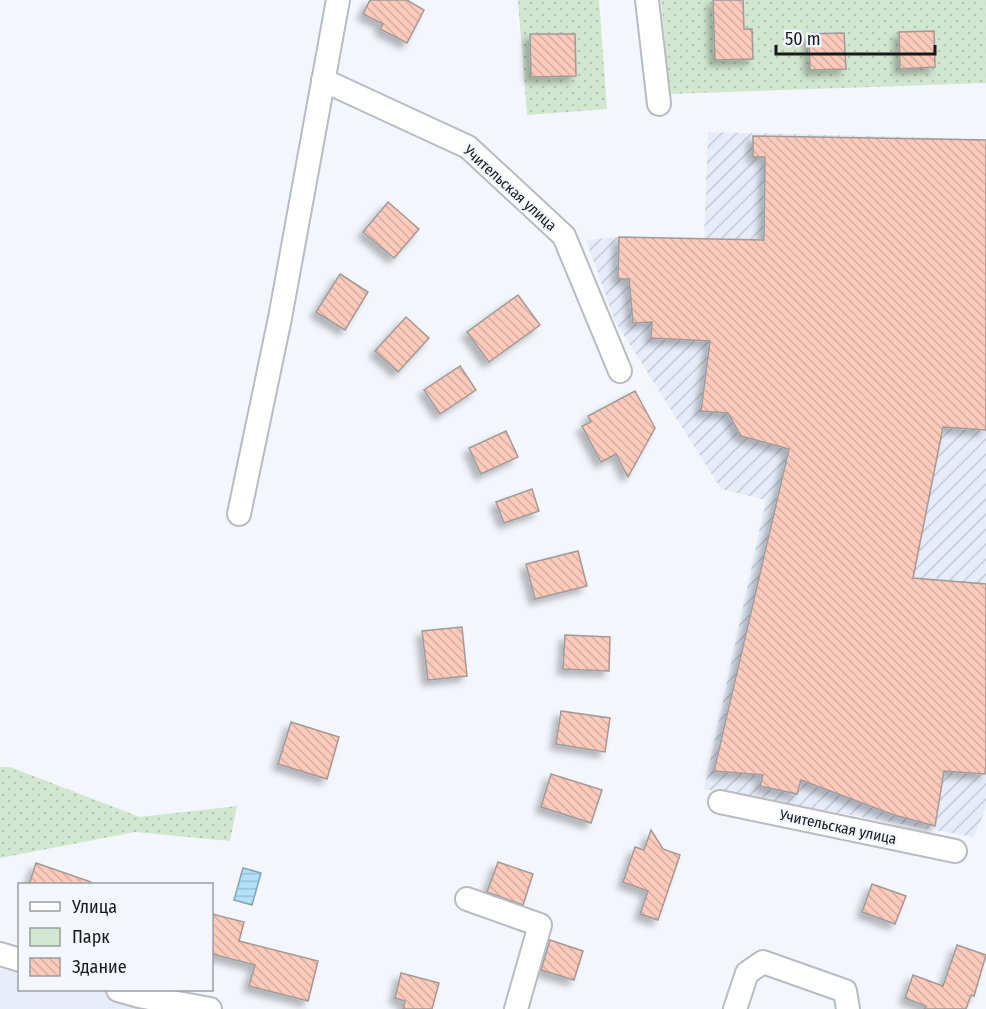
<svg xmlns="http://www.w3.org/2000/svg" width="986" height="1009" font-family="'Fira Sans Condensed',sans-serif">
<style>
.built{fill:#e6ecf9}
.industrial{fill:url(#industrial-furrows)}
.green{fill:url(#green-dots)}
.water{fill:url(#water-rules);stroke:#83a4b6;stroke-width:1.5}
.building{fill:url(#building-back-hatch);stroke:#a19a98;stroke-width:1.5;filter:url(#shadow)}
.lines{fill:none;stroke-linecap:round;stroke-linejoin:round}
.minor-casing{stroke:#b8bbc1;stroke-width:26}
.minor{stroke:#fff;stroke-width:22}
.labels{text-anchor:middle;stroke-width:4.5;stroke-linejoin:round;paint-order:stroke}
.street-label{font-size:15px;fill:#18191b;stroke:#f3f6fc}
</style>
<defs>
<pattern id="industrial-furrows" width="10" height="10" patternUnits="userSpaceOnUse" patternTransform="scale(1.5)"><rect width="10" height="10" fill="#e6ecf9"/><path d="M-1 1l2-2M0 10L10 0M9 11l2-2" fill="none" stroke="#c5cad5"/></pattern>
<pattern id="green-dots" width="8" height="8" patternUnits="userSpaceOnUse" patternTransform="scale(1.5)"><rect width="8" height="8" fill="#d1e7cf"/><path d="M2 2h.1M6 6h.1" fill="none" stroke="#b3c6b1" stroke-width="1.8" stroke-linecap="round"/></pattern>
<pattern id="water-rules" width="6" height="5" patternUnits="userSpaceOnUse" patternTransform="scale(1.5)"><rect width="6" height="5" fill="#b1e0f8"/><path d="M0 2.5h6" fill="none" stroke="#98c0d4"/></pattern>
<pattern id="building-back-hatch" width="6" height="6" patternUnits="userSpaceOnUse" patternTransform="scale(1.5)"><rect width="6" height="6" fill="#fbcabb"/><path d="M-1 5l2 2M0 0l6 6M5-1l2 2" fill="none" stroke="#d6ada0"/></pattern>
<filter id="shadow"><feDropShadow dx="-5.5" dy="5.5" stdDeviation="3" flood-color="#0004"/></filter>
</defs>
<rect width="100%" height="100%" fill="#f3f6fc"/>
<!-- built -->
<path class="built" d="M 0,969 L 19,973 L 20,990 L 105,990 L 205,1009 L 0,1009 Z"/>
<!-- industrial -->
<path class="industrial" d="M 708,132 L 986,139 L 986,808 L 974,837 L 704,789 L 766,500 L 721,489 L 615,321 L 586,240 L 619,237 L 704,239 Z"/>
<!-- green -->
<g class="green">
<path d="M 518,0 L 599,0 L 607,109 L 527,115 Z"/>
<path d="M 661,0 L 986,0 L 986,83 L 670,94 Z"/>
<path d="M 0,767 L 10,767 L 140,817 L 237,806 L 230,841 L 135,832 L 0,858 Z"/>
</g>
<!-- water -->
<path class="water" d="M 243,868 L 261,873 L 252,905 L 234,900 Z"/>
<!-- building -->
<g class="building">
<path d="M 370,0 L 407,0 L 424,10 L 407,43 L 380,29 L 383,24 L 363,14 Z"/>
<path d="M 713,0 L 743,0 L 744,29 L 752,29 L 753,59 L 715,60 Z"/>
<path d="M 934,31 L 935,67 L 900,69 L 899,32 Z"/>
<path d="M 844,33 L 846,69 L 810,70 L 809,34 Z"/>
<path d="M 530,34 L 575,34 L 576,76 L 531,77 Z"/>
<path d="M 753,136 L 986,140 L 986,430 L 943,427 L 913,578 L 986,584 L 986,766 L 985,774 L 944,771 L 935,826 L 894,815 L 801,780 L 797,794 L 760,786 L 763,775 L 714,771 L 789,449 L 741,436 L 728,413 L 701,411 L 710,341 L 651,338 L 652,322 L 633,323 L 629,279 L 618,279 L 619,237 L 764,240 L 765,157 L 753,157 Z"/>
<path d="M 388,202 L 419,229 L 394,258 L 363,232 Z"/>
<path d="M 340,274 L 368,292 L 345,330 L 316,312 Z"/>
<path d="M 518,295 L 540,325 L 489,362 L 467,332 Z"/>
<path d="M 406,317 L 429,338 L 398,372 L 375,351 Z"/>
<path d="M 460,366 L 476,390 L 440,414 L 424,390 Z"/>
<path d="M 635,391 L 655,428 L 628,477 L 616,454 L 601,462 L 582,426 L 591,422 L 588,416 Z"/>
<path d="M 506,431 L 518,457 L 481,474 L 469,448 Z"/>
<path d="M 532,489 L 539,511 L 504,523 L 496,502 Z"/>
<path d="M 578,551 L 587,586 L 535,599 L 526,564 Z"/>
<path d="M 462,627 L 467,676 L 428,680 L 422,631 Z"/>
<path d="M 565,635 L 610,637 L 609,671 L 563,669 Z"/>
<path d="M 561,711 L 610,718 L 605,752 L 556,744 Z"/>
<path d="M 291,722 L 339,737 L 327,779 L 278,764 Z"/>
<path d="M 551,774 L 602,790 L 591,823 L 541,807 Z"/>
<path d="M 651,830 L 663,849 L 680,855 L 658,920 L 640,914 L 648,891 L 623,882 L 635,847 L 644,850 Z"/>
<path d="M 498,862 L 533,874 L 523,905 L 487,892 Z"/>
<path d="M 36,863 L 91,882 L 91,885 L 29,885 Z"/>
<path d="M 872,884 L 906,896 L 895,924 L 862,912 Z"/>
<path d="M 212,914 L 244,922 L 239,941 L 318,961 L 308,1001 L 249,986 L 255,965 L 212,954 Z"/>
<path d="M 550,940 L 583,951 L 574,980 L 541,970 Z"/>
<path d="M 957,945 L 986,955 L 974,996 L 971,995 L 966,1009 L 924,1009 L 926,1006 L 905,998 L 913,975 L 943,986 Z"/>
<path d="M 401,973 L 439,983 L 432,1009 L 403,1009 L 405,1001 L 395,998 Z"/>
</g>
<g class="lines">
<defs>
<g id="minor">
<path d="M 647,0 L 659,104"/>
<path d="M 323,80 L 468,147 L 564,236 L 620,371"/>
<path d="M 239,514 L 280,318 L 338,0"/>
<path d="M 720,802 L 955,851"/>
<path d="M 467,899 L 540,925 L 516,1009"/>
<path d="M 0,954 L 20,960"/>
<path d="M 118,990 L 139,996 L 210,1009"/>
<path d="M 735,1009 L 747,973 L 763,962 L 845,991 L 848,1009"/>
</g>
</defs>
<!-- minor casing -->
<use href="#minor" class="minor-casing"/>
<!-- minor -->
<use href="#minor" class="minor"/>
</g>
<g class="labels">
<!-- street labels -->
<g class="street-label">
<text transform="translate(510 188) rotate(42)" y="5">Учительская улица</text>
<text transform="translate(838 827) rotate(12)" y="5">Учительская улица</text>
</g>
</g>
<!-- legend -->
<rect x="18" y="883" width="195" height="108" fill="#f3f6fc" stroke="#9b9ea2" stroke-width="1.5"/>
<rect x="30" y="902" width="30" height="9" fill="#ffffff" stroke="#9b9ea2" stroke-width="1.5"/>
<text x="72" y="913" font-size="18" fill="#18191b">Улица</text>
<rect x="30" y="928" width="30" height="18" fill="#d1e7cf" stroke="#9b9ea2" stroke-width="1.5"/>
<text x="72" y="943" font-size="18" fill="#18191b">Парк</text>
<rect x="30" y="958" width="30" height="18" fill="url(#building-back-hatch)" stroke="#9b9ea2" stroke-width="1.5"/>
<text x="72" y="973" font-size="18" fill="#18191b">Здание</text>
<!-- scale -->
<path d="M776 45v9h159v-9" fill="none" stroke="#18191b" stroke-width="3"/>
<text x="785" y="45" font-size="18" fill="#18191b" stroke="#f3f6fc" stroke-width="4.5" paint-order="stroke">50 m</text>
</svg>
